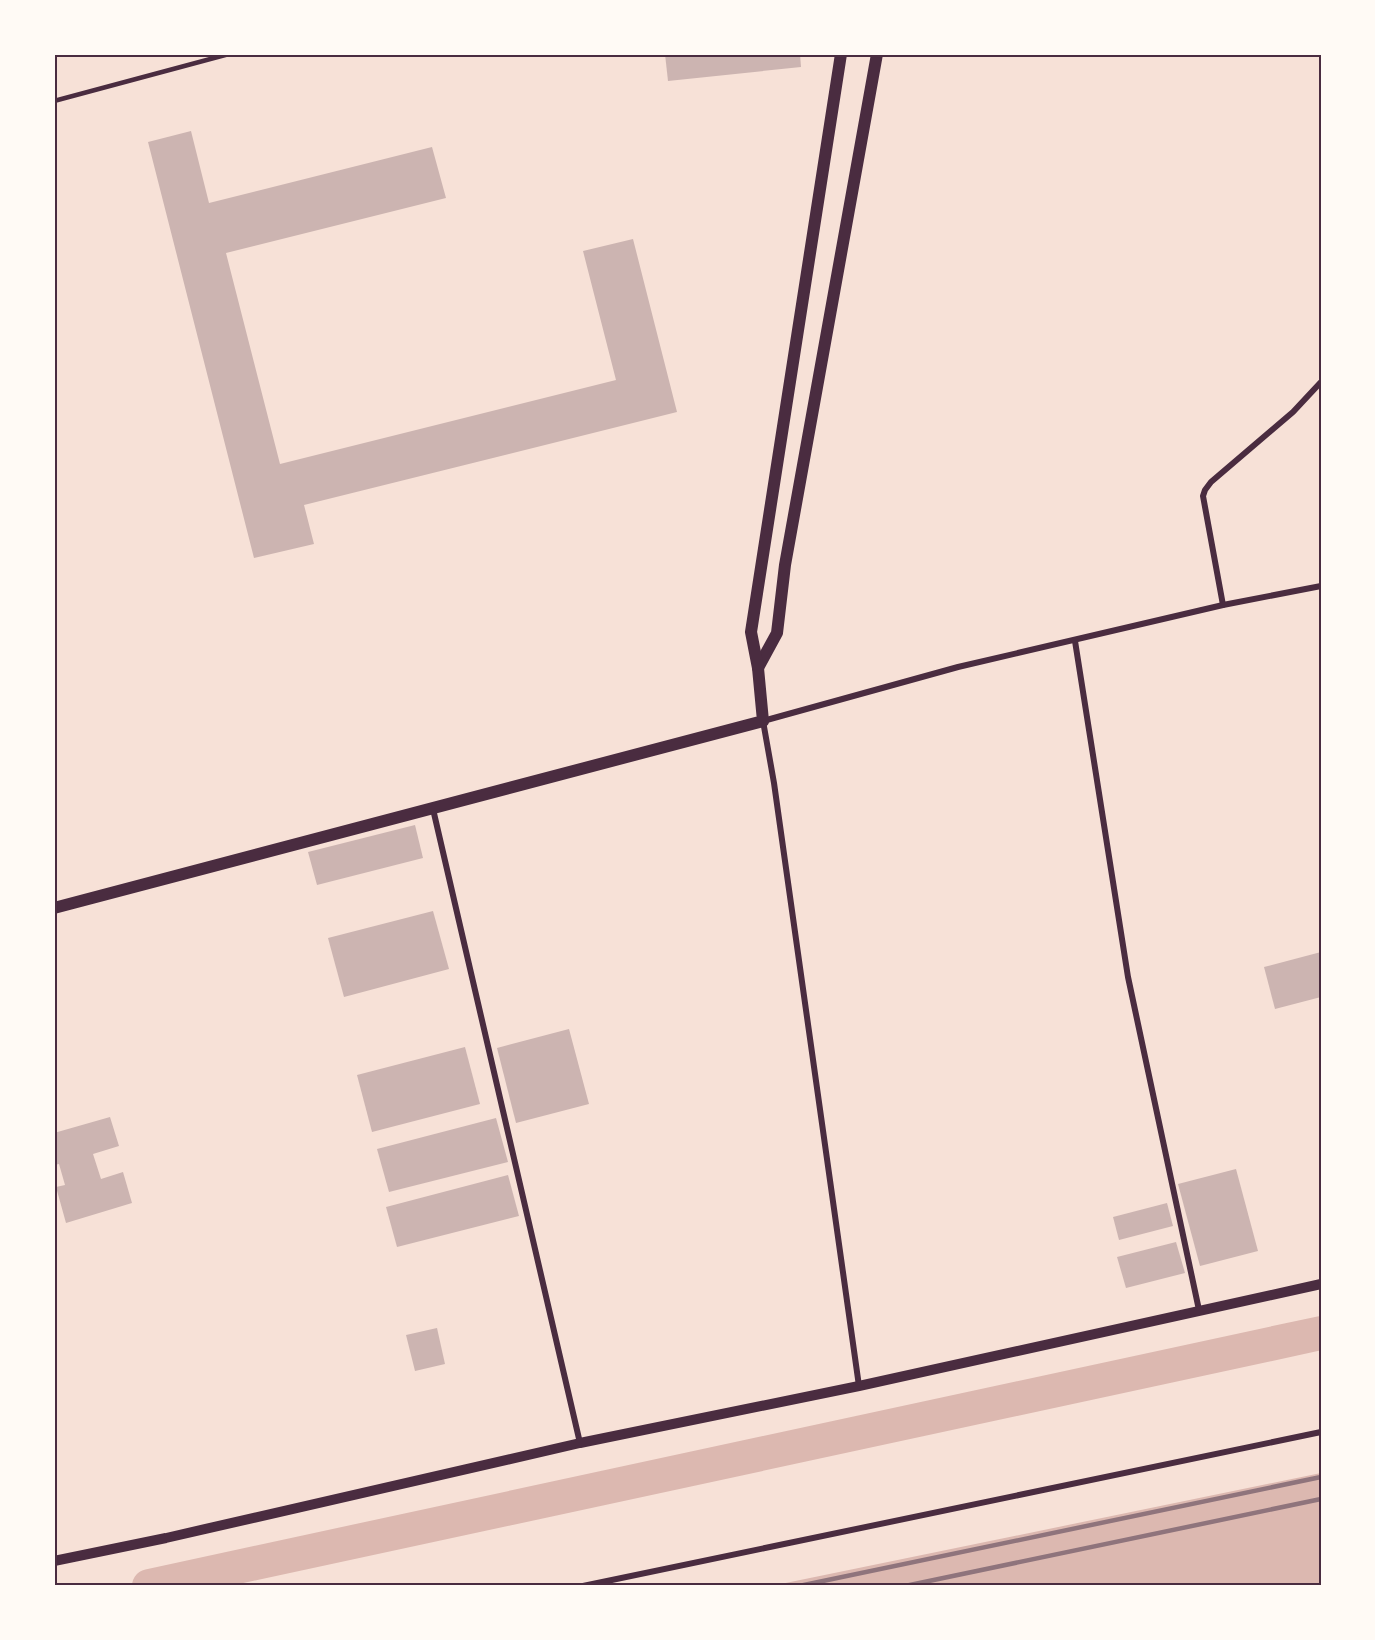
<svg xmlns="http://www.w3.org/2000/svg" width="1375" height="1640" font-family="Ubuntu,sans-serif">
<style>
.water{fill:#dcb8b0}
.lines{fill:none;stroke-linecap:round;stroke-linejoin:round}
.canal{stroke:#dcb8b0;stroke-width:34}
.building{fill:#ccb4b1}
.service{stroke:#4a2c40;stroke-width:4.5}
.minor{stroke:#4a2c40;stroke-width:6}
.tertiary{stroke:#4a2c40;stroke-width:10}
.secondary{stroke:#4a2c40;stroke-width:12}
.rail{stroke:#8f747c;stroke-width:4.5}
.neatline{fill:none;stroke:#4a2c40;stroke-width:2}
</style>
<rect width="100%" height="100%" fill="#f7e1d7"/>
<!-- water -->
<path class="water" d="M 1321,1473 L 1321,1586 L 771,1586 Z"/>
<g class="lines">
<!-- canal -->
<path class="canal" d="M 149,1586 L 1321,1333"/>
</g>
<!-- building -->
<g class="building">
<path d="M 665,54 L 800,54 L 801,67 L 668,81 Z"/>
<path d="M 191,131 L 209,203 L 432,147 L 446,198 L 226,253 L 280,464 L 616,380 L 583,251 L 633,239 L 677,412 L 304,505 L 314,544 L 254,558 L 148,142 Z"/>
<path d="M 415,825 L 423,858 L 317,885 L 308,852 Z"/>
<path d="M 433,911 L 449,969 L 344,997 L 328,938 Z"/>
<path d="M 1321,952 L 1321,997 L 1275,1009 L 1264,967 Z"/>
<path d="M 569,1029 L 589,1104 L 516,1123 L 497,1048 Z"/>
<path d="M 465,1047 L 480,1104 L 372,1132 L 357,1075 Z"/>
<path d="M 110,1117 L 119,1146 L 93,1154 L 101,1179 L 123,1172 L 132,1203 L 66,1223 L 56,1187 L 65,1185 L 59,1164 L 54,1165 L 54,1133 Z"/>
<path d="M 496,1118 L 508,1162 L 389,1192 L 377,1149 Z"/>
<path d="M 1236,1169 L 1258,1251 L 1200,1266 L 1178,1184 Z"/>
<path d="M 508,1175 L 519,1216 L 397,1247 L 386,1207 Z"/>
<path d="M 1167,1203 L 1173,1226 L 1119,1240 L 1113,1217 Z"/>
<path d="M 1176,1242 L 1185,1273 L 1126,1288 L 1117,1257 Z"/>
<path d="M 437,1328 L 445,1364 L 415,1371 L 406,1335 Z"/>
</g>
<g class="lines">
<!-- service -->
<path class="service" d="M 54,101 L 229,54"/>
<!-- minor -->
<g class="minor">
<path d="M 1223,605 L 1203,496 L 1205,490 L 1211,482 L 1293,412 L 1321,382"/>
<path d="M 1075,641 L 1128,977 L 1199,1310"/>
<path d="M 433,809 L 580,1443"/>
<path d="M 859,1386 L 774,783 L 763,721 L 958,667 L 1223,605 L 1321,586"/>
<path d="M 583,1586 L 1321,1432"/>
</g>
<!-- tertiary -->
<path class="tertiary" d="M 54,1561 L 166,1538 L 580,1443 L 859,1386 L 1321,1284"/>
<!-- secondary -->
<g class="secondary">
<path d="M 758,668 L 777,633 L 785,565 L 877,54"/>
<path d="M 54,908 L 763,721 L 758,668 L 751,632 L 841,54"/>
</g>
<!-- rail -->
<g class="rail">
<path d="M 799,1586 L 1321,1477"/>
<path d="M 905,1586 L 1321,1499"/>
</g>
</g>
<!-- border -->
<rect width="1375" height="1640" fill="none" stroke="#fffaf5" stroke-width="111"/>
<rect x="56" y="56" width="1264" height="1528" class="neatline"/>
</svg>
